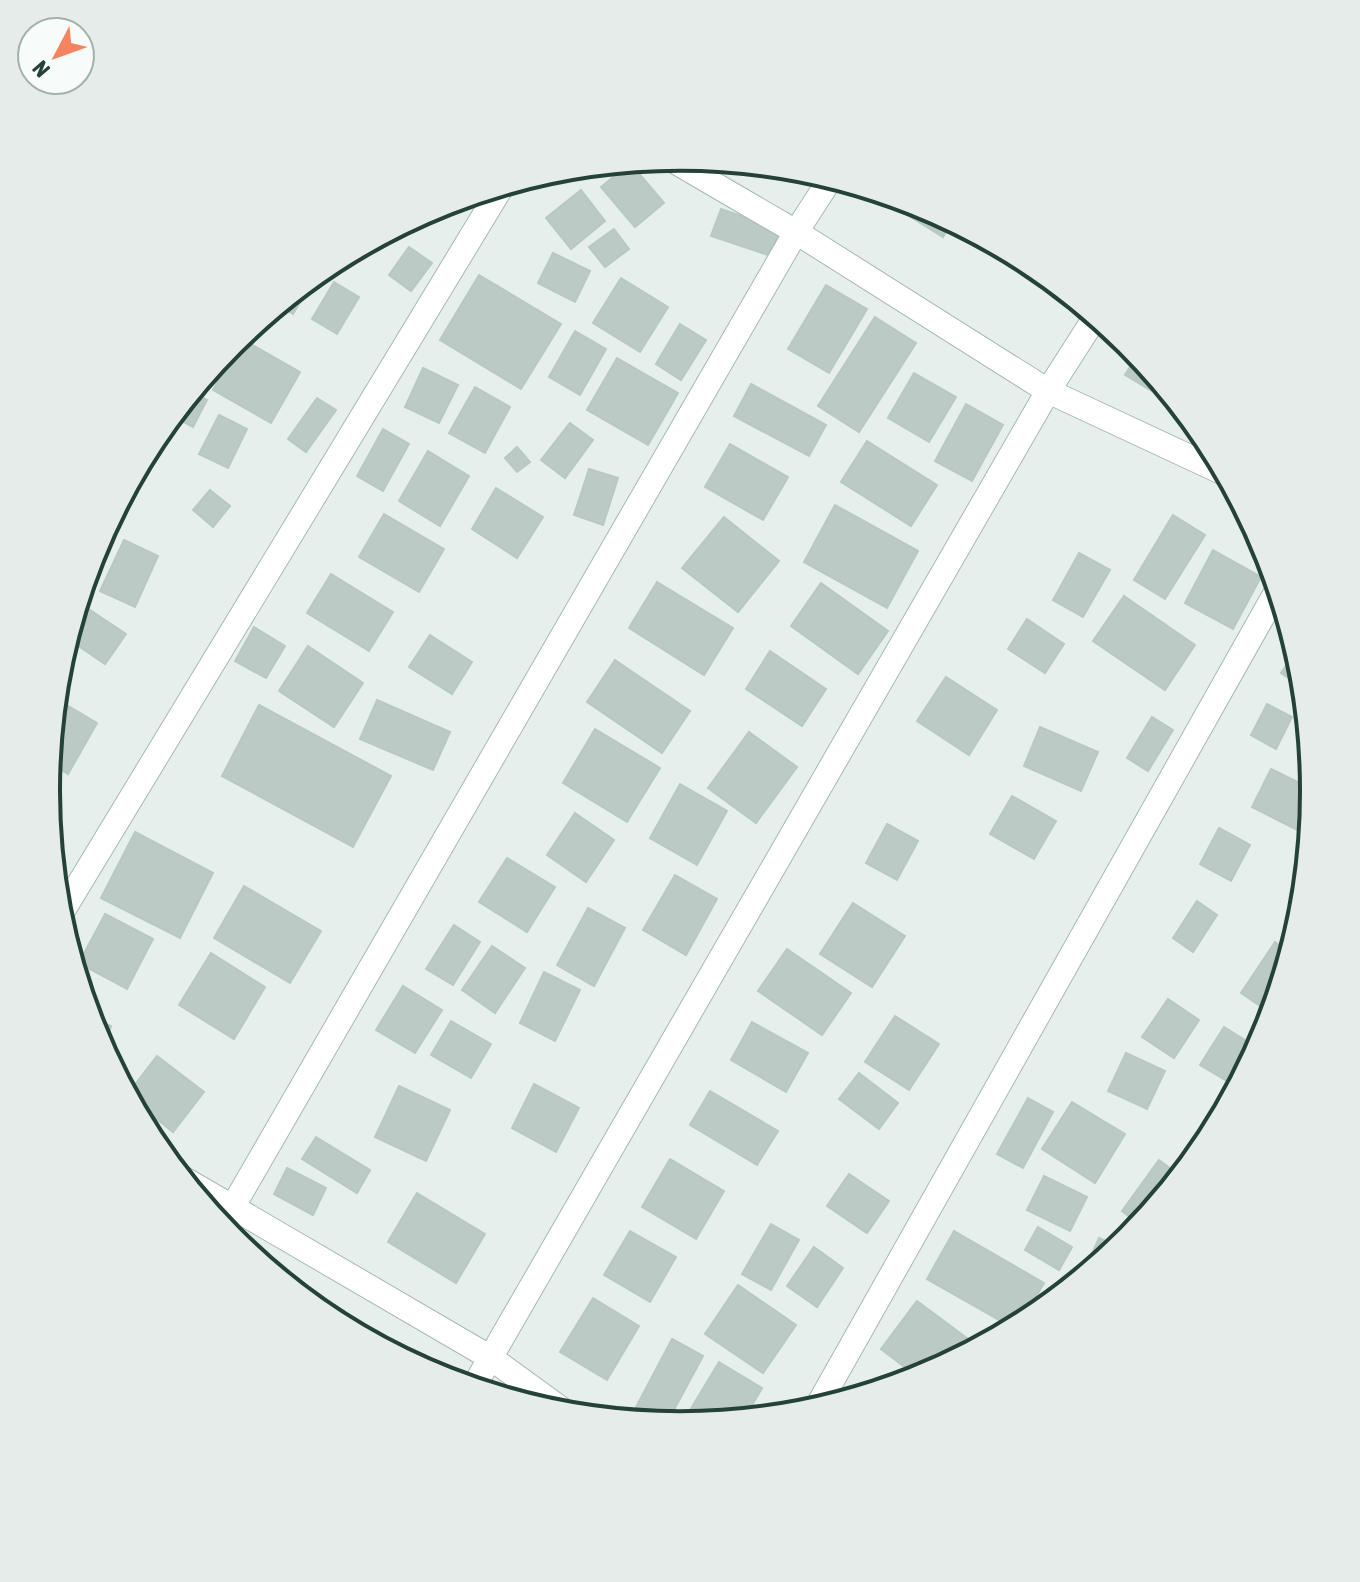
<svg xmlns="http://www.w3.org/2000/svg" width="1360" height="1582" font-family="'Asap Condensed',sans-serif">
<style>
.building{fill:#bbcac4;stroke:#b8c9c2;stroke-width:2}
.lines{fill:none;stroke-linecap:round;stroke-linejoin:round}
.street-casing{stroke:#a8b8b2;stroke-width:26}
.street{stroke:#fff;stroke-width:24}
.rim{fill:none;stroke:#24423a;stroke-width:4}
</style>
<rect width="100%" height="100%" fill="#e6efeb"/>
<!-- building -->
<g class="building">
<path d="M 630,163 L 664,203 L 635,227 L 601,187 Z"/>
<path d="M 581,190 L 605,221 L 571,249 L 546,218 Z"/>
<path d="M 891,196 L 923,205 L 952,221 L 943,237 L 887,202 Z"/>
<path d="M 721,209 L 779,229 L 771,256 L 711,236 Z"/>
<path d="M 614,229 L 629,249 L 605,267 L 589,247 Z"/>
<path d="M 409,247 L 432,263 L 411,291 L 389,275 Z"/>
<path d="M 553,253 L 590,271 L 575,302 L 538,283 Z"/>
<path d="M 319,271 L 293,314 L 278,305 Z"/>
<path d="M 479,275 L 561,324 L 521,389 L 440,340 Z"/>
<path d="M 621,278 L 668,307 L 640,352 L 593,323 Z"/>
<path d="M 334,282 L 359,297 L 337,334 L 312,319 Z"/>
<path d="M 826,285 L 867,309 L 829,373 L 788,349 Z"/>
<path d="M 875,317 L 916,343 L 859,432 L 818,406 Z"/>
<path d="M 680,324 L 706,340 L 681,380 L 656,364 Z"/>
<path d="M 575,331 L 606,349 L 580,395 L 549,377 Z"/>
<path d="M 242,339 L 300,372 L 271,423 L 213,390 Z"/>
<path d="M 1138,354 L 1177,402 L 1175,405 L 1125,375 Z"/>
<path d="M 617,358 L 678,393 L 648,445 L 587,410 Z"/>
<path d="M 423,368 L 458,385 L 439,423 L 405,407 Z"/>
<path d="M 914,373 L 956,397 L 929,442 L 888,418 Z"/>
<path d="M 751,384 L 826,425 L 809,456 L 734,416 Z"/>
<path d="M 475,387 L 510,407 L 485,453 L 449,433 Z"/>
<path d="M 191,392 L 207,400 L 193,427 L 172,416 Z"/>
<path d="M 317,398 L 336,410 L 306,452 L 288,439 Z"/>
<path d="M 966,404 L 1003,425 L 972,481 L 935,461 Z"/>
<path d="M 219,415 L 247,429 L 228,468 L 199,454 Z"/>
<path d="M 570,423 L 593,440 L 565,478 L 541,460 Z"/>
<path d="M 383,429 L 409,444 L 383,491 L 357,476 Z"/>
<path d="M 867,441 L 937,485 L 911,526 L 841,482 Z"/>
<path d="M 730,444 L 788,477 L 763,520 L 705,487 Z"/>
<path d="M 517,447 L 530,462 L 517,472 L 505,458 Z"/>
<path d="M 428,451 L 469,476 L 440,526 L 399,501 Z"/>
<path d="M 589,469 L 618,478 L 603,525 L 574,515 Z"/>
<path d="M 496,488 L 543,517 L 517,558 L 472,529 Z"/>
<path d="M 210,490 L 230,506 L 213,527 L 193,510 Z"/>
<path d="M 835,505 L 918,551 L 887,608 L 804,562 Z"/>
<path d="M 384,514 L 444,549 L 419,592 L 359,557 Z"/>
<path d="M 1173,515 L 1205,535 L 1165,599 L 1134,580 Z"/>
<path d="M 724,517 L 779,561 L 738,612 L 682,568 Z"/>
<path d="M 124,540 L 158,556 L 135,607 L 100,591 Z"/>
<path d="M 1213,550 L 1261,577 L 1233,629 L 1185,603 Z"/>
<path d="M 1079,553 L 1110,570 L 1083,617 L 1053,600 Z"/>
<path d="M 331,574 L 393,612 L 369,651 L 307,613 Z"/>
<path d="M 657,582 L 733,628 L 704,675 L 629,628 Z"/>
<path d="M 821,583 L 888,631 L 858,674 L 791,626 Z"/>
<path d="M 1124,596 L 1195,645 L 1165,690 L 1093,641 Z"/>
<path d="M 87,608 L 126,634 L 105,664 L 67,638 Z"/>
<path d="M 1027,619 L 1064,644 L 1045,673 L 1008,649 Z"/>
<path d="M 254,627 L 285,646 L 266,678 L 235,661 Z"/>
<path d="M 430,635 L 472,662 L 452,694 L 409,667 Z"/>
<path d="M 308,646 L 363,683 L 334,727 L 279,691 Z"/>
<path d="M 1297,650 L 1302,668 L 1302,687 L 1281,673 Z"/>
<path d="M 770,651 L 826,689 L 802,726 L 746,689 Z"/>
<path d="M 615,660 L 690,711 L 662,753 L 587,702 Z"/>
<path d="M 946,677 L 997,710 L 969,755 L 917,721 Z"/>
<path d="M 55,698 L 97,723 L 68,774 L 49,762 Z"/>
<path d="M 377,700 L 450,732 L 433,770 L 360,739 Z"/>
<path d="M 1267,704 L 1292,717 L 1276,749 L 1251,735 Z"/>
<path d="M 259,705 L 391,776 L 353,847 L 222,776 Z"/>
<path d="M 1152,717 L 1173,730 L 1148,771 L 1127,758 Z"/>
<path d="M 1040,727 L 1098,752 L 1081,791 L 1024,766 Z"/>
<path d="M 595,729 L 660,768 L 627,822 L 563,783 Z"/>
<path d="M 749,732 L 797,767 L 756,823 L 708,788 Z"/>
<path d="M 1309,740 L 1312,767 L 1298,759 Z"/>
<path d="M 1271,769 L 1314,790 L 1312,816 L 1303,833 L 1252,807 Z"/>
<path d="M 680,784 L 727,811 L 697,865 L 650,838 Z"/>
<path d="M 1012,796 L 1056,821 L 1034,859 L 990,834 Z"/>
<path d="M 575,813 L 614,840 L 586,882 L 547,855 Z"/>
<path d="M 887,824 L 918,841 L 897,880 L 866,863 Z"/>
<path d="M 1219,828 L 1250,845 L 1231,881 L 1200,864 Z"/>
<path d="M 135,832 L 213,873 L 180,938 L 101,898 Z"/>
<path d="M 507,858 L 555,887 L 527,932 L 479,902 Z"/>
<path d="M 675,875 L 717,899 L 686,955 L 643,930 Z"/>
<path d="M 244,886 L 321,931 L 290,983 L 214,938 Z"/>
<path d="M 1197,901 L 1217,915 L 1193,952 L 1173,938 Z"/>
<path d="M 1300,902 L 1303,904 L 1302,915 L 1296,934 L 1286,928 Z"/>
<path d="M 853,903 L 905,936 L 872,987 L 820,954 Z"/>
<path d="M 588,908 L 625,928 L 594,986 L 557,965 Z"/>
<path d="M 105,914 L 153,939 L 127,989 L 79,963 Z"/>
<path d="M 454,925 L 480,942 L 453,985 L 426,969 Z"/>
<path d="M 1275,942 L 1290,953 L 1272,1014 L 1241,993 Z"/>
<path d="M 492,946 L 525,968 L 495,1013 L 462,990 Z"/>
<path d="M 787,949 L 851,993 L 822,1035 L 758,991 Z"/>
<path d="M 211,953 L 265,987 L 234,1039 L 179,1005 Z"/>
<path d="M 544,972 L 580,990 L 555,1041 L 520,1023 Z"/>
<path d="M 403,986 L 442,1010 L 415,1053 L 376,1030 Z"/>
<path d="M 1168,999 L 1199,1020 L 1174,1058 L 1142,1037 Z"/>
<path d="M 895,1016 L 939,1044 L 909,1090 L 865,1062 Z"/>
<path d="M 90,1018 L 111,1026 L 103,1049 L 94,1033 Z"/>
<path d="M 451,1021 L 491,1044 L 471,1078 L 431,1055 Z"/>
<path d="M 752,1022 L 808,1053 L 786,1092 L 731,1060 Z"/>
<path d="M 1224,1027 L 1258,1048 L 1237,1087 L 1200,1065 Z"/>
<path d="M 1126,1053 L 1165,1071 L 1147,1109 L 1108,1091 Z"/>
<path d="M 157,1056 L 204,1092 L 173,1132 L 127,1095 Z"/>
<path d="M 859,1073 L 898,1103 L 879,1129 L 839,1099 Z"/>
<path d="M 534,1084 L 579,1108 L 556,1152 L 512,1128 Z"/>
<path d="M 399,1086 L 450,1110 L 426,1161 L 375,1137 Z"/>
<path d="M 710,1091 L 778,1131 L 757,1165 L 690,1125 Z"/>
<path d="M 1028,1098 L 1053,1112 L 1023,1168 L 997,1154 Z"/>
<path d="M 1072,1102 L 1125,1134 L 1095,1183 L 1042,1149 Z"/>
<path d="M 316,1137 L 370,1170 L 357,1193 L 302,1159 Z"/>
<path d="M 670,1159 L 724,1191 L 696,1239 L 642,1207 Z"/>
<path d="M 1159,1160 L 1180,1176 L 1140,1225 L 1122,1211 Z"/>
<path d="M 287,1168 L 326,1188 L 313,1215 L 274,1194 Z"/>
<path d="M 849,1174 L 889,1201 L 867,1233 L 827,1206 Z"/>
<path d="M 1044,1176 L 1087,1197 L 1070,1231 L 1027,1210 Z"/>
<path d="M 417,1193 L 485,1234 L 456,1283 L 388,1242 Z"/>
<path d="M 771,1224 L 799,1240 L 771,1290 L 742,1274 Z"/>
<path d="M 1038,1227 L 1072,1247 L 1059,1270 L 1025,1250 Z"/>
<path d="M 630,1231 L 676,1257 L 650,1302 L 604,1275 Z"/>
<path d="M 954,1231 L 1044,1283 L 1020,1325 L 1013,1328 L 927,1279 Z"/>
<path d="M 1099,1238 L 1119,1247 L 1092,1270 L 1086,1267 Z"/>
<path d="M 814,1247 L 843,1268 L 817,1307 L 787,1286 Z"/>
<path d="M 738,1285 L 796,1325 L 763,1373 L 705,1334 Z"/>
<path d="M 593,1298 L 639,1326 L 607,1380 L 560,1352 Z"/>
<path d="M 917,1301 L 979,1347 L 919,1378 L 881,1349 Z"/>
<path d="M 672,1339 L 703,1356 L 667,1423 L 636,1407 Z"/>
<path d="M 719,1362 L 762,1388 L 744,1419 L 681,1425 Z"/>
</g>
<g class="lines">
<defs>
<g id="street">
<path d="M 669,158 L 796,232 L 1048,391 L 1226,474"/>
<path d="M 59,917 L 502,186"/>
<path d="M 179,1176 L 491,1358 L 568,1414"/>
<path d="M 221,1227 L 796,232 L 831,178"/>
<path d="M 473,1388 L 1048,391 L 1096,316"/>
<path d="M 816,1409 L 1278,589"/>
</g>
</defs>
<!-- street casing -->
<use href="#street" class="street-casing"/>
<!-- street -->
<use href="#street" class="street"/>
</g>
<!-- crop -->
<path d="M0 0H1360V1582H0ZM60 791a620 620 0 1 1 1240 0a620 620 0 1 1-1240 0Z" fill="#e6ecea" fill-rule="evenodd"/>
<path class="rim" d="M60 791a620 620 0 1 1 1240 0a620 620 0 1 1-1240 0Z"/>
<!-- north arrow -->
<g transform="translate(56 56) rotate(229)"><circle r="38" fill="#f7fbf9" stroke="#a3b1ad" stroke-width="2"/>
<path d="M0-6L14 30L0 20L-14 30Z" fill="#f4845f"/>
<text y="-12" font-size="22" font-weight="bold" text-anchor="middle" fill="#24423a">N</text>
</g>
</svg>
